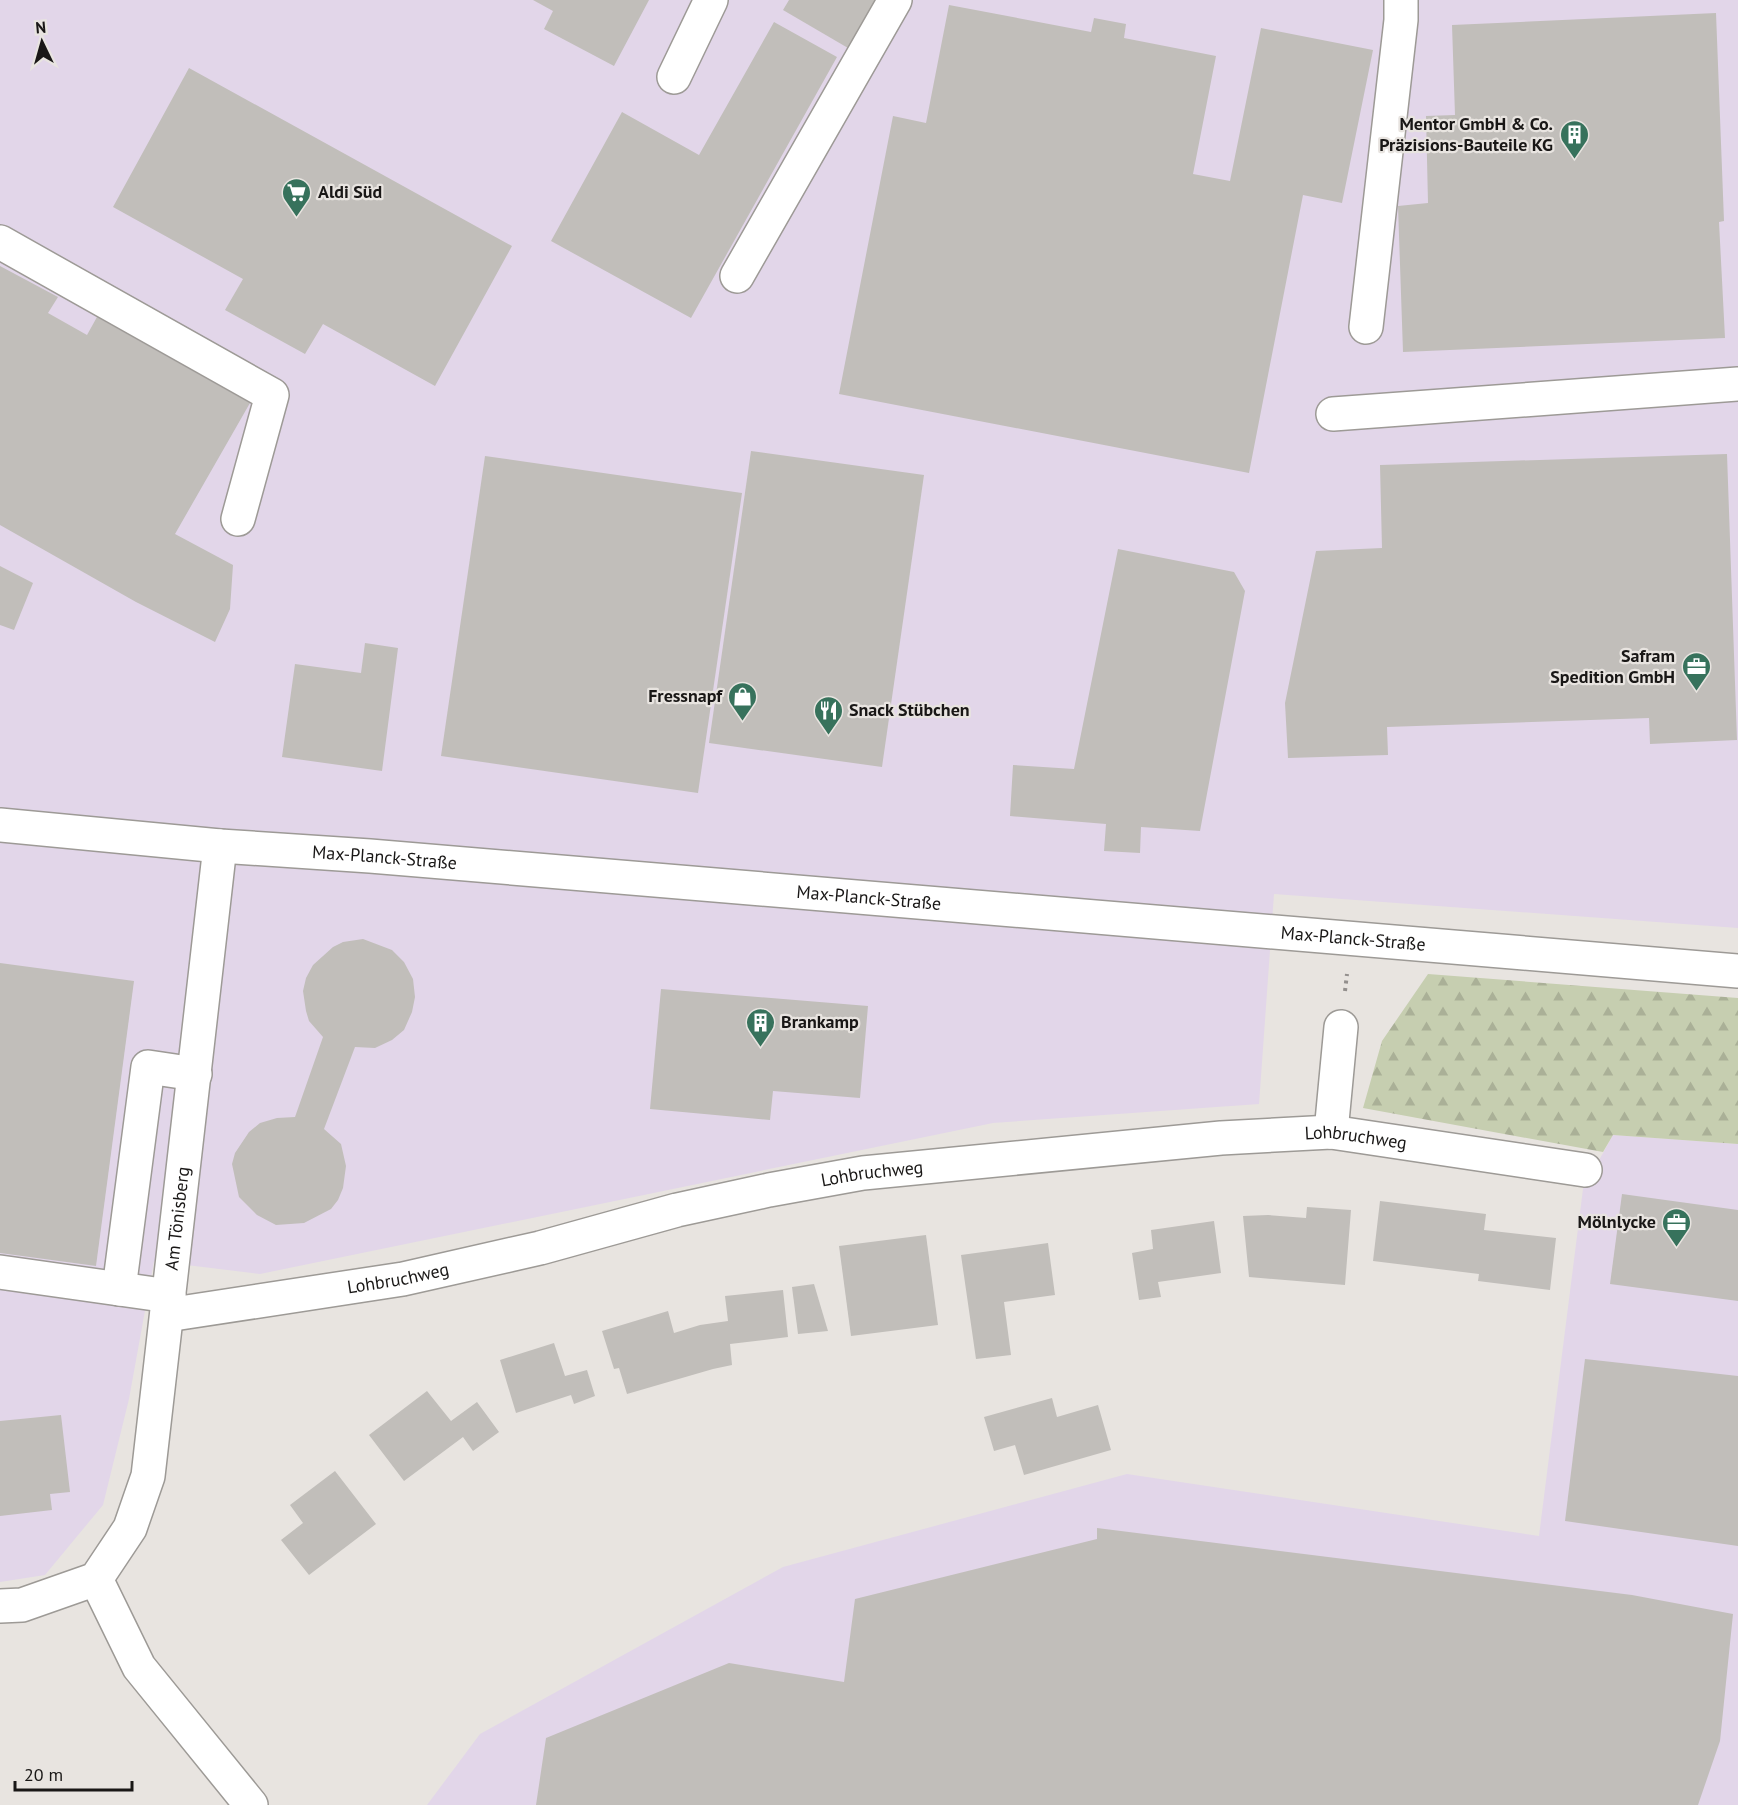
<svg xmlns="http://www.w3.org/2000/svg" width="1738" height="1805" font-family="'PT Sans',sans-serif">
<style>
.commercial{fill:#e2d6e9}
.forest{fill:url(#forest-firs)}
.building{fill:#c1beba}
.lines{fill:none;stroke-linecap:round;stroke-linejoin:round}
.minor-casing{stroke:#9d9a96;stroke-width:36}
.path{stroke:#938f8d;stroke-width:4;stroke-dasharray:3 4.5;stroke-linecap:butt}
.minor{stroke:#fff;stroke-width:33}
.labels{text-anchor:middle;stroke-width:4.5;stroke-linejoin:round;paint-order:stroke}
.poi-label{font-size:18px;font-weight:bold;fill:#191716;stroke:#e8e4e0;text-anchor:end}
.street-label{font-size:18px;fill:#191716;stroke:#e8e4e0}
</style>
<defs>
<pattern id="forest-firs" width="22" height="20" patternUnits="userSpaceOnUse" patternTransform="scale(1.5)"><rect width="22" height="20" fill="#c6ceb0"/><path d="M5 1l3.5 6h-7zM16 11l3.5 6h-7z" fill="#aab097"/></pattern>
</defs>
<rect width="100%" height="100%" fill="#e8e4e0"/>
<!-- commercial -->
<g class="commercial">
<path d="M 0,0 L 1738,0 L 1738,928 L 1274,894 L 1259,1104 L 993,1123 L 260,1274 L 154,1261 L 129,1399 L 103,1505 L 45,1575 L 0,1582 Z"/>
<path d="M 1613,1135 L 1738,1144 L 1738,1805 L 427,1805 L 480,1734 L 783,1567 L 1127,1474 L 1539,1536 L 1583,1189 Z"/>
</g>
<!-- forest -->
<path class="forest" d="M 1428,974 L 1738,998 L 1738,1144 L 1613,1135 L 1603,1152 L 1363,1108 L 1382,1041 Z"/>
<!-- building -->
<g class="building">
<path d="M 533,0 L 649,0 L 614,66 L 544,29 L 553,11 Z"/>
<path d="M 789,0 L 877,0 L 848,48 L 783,10 Z"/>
<path d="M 949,5 L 1091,32 L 1094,18 L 1126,24 L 1124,38 L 1216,56 L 1193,174 L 1230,181 L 1261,28 L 1373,50 L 1342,203 L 1303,195 L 1249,473 L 839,394 L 893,116 L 926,123 Z"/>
<path d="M 1716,13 L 1724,221 L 1719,222 L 1725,338 L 1403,352 L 1398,206 L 1428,203 L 1426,116 L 1455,115 L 1452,25 Z"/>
<path d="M 774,22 L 837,57 L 691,318 L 551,241 L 622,112 L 699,155 Z"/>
<path d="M 189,68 L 512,246 L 435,386 L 323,324 L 305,354 L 225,310 L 243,279 L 113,207 Z"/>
<path d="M 0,266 L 58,297 L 48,313 L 87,335 L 97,317 L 250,403 L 175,534 L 233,565 L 230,609 L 215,642 L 136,602 L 0,525 Z"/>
<path d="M 751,451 L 924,475 L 882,767 L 709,743 Z"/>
<path d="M 1727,454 L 1737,740 L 1650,744 L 1649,718 L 1387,727 L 1388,755 L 1288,758 L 1285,703 L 1316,551 L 1382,548 L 1380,465 Z"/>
<path d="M 485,456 L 742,493 L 698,793 L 441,756 Z"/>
<path d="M 1118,549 L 1234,572 L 1245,591 L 1200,831 L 1141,827 L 1140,853 L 1104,851 L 1106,824 L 1010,816 L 1013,765 L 1074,769 Z"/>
<path d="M 0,566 L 33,583 L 14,630 L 0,625 Z"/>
<path d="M 365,643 L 398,648 L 382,771 L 282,757 L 295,664 L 361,673 Z"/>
<path d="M 363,939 L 392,950 L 404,962 L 413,979 L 415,997 L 412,1012 L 404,1030 L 392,1040 L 375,1048 L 355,1047 L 324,1129 L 341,1144 L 346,1166 L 343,1188 L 338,1200 L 331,1209 L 304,1223 L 276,1225 L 257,1215 L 239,1197 L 232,1164 L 235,1153 L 249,1132 L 260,1123 L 277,1118 L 295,1117 L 323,1037 L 309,1021 L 306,1011 L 303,991 L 306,978 L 313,965 L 333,947 L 343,942 Z"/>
<path d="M 0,963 L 134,981 L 96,1266 L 0,1253 Z"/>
<path d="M 661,989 L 868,1006 L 860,1098 L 773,1091 L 770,1120 L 650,1109 Z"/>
<path d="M 1622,1194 L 1738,1210 L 1738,1301 L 1610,1284 Z"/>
<path d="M 1380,1201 L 1486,1214 L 1484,1230 L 1556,1238 L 1550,1290 L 1478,1281 L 1479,1274 L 1373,1261 Z"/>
<path d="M 1307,1207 L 1351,1210 L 1345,1285 L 1249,1277 L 1243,1216 L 1268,1215 L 1306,1218 Z"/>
<path d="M 1214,1221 L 1221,1273 L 1158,1282 L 1161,1297 L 1139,1300 L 1132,1253 L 1153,1249 L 1151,1230 Z"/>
<path d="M 926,1235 L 938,1325 L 851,1336 L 839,1246 Z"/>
<path d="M 1048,1243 L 1055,1295 L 1004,1302 L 1011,1355 L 976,1359 L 961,1255 Z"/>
<path d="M 814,1284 L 828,1331 L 798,1334 L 792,1287 Z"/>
<path d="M 783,1290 L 788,1337 L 730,1344 L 732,1365 L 713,1369 L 627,1394 L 619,1368 L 614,1369 L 602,1331 L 668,1311 L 674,1333 L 700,1325 L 728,1321 L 725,1296 Z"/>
<path d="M 554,1343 L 565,1376 L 587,1370 L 595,1396 L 574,1404 L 571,1395 L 516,1413 L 500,1360 Z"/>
<path d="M 1585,1359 L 1738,1376 L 1738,1546 L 1565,1521 Z"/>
<path d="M 427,1391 L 451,1421 L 477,1402 L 499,1432 L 473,1451 L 463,1437 L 404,1481 L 369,1435 Z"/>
<path d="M 1052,1398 L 1057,1417 L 1098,1405 L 1111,1450 L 1024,1475 L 1015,1445 L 994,1451 L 984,1417 Z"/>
<path d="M 61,1415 L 70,1492 L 50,1494 L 52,1510 L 0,1516 L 0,1421 Z"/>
<path d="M 335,1471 L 376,1524 L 309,1575 L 281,1540 L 303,1523 L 290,1505 Z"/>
<path d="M 1097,1528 L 1632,1595 L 1733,1614 L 1720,1741 L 1698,1805 L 536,1805 L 546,1738 L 729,1663 L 844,1682 L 855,1599 L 1097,1539 Z"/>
</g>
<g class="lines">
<defs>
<g id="minor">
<path d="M 674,77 L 711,0"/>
<path d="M 0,242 L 272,395 L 238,519"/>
<path d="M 737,276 L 895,0"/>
<path d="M 1366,327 L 1401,20 L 1401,0"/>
<path d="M 1333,414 L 1738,384"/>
<path id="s1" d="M 0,825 L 220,846 L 370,856 L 1738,971"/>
<path d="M 1331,1132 L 1341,1027"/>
<path d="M 0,1272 L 169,1296"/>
<path d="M 119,1289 L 148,1067 L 195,1074"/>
<path id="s2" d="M 167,1315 L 403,1279 L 540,1248 L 677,1210 L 769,1190 L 863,1173 L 1221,1138 L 1331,1132 L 1585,1170"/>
<path d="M 96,1579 L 139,1667 L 251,1805"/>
<path id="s3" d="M 0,1606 L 22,1605 L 96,1579 L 130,1528 L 148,1476 L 220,846"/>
</g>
</defs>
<!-- minor casing -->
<use href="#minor" class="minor-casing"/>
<!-- path -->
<path class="path" d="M 1345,991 L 1347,974"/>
<!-- minor -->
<use href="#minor" class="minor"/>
</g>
<!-- icons -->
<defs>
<symbol id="building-pin" viewBox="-11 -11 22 30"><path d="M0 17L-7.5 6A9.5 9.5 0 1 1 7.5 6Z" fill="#37725c" stroke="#e8e4e0"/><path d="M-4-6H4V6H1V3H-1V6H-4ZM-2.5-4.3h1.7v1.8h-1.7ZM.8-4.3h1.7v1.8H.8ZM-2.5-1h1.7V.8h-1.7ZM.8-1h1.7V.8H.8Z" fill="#fff"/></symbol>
<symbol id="supermarket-pin" viewBox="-11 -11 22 30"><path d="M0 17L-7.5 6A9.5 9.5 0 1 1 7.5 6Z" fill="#37725c" stroke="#e8e4e0"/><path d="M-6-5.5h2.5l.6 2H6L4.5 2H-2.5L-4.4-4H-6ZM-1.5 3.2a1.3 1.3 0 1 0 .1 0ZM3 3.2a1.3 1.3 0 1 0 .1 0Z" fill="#fff"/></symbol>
<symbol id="office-pin" viewBox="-11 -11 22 30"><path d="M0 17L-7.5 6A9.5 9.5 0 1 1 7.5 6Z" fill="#37725c" stroke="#e8e4e0"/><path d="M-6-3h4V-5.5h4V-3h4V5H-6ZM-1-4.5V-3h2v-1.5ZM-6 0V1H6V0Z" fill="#fff"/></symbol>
<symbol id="shop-pin" viewBox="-11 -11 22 30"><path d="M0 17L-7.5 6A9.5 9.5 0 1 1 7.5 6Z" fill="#37725c" stroke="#e8e4e0"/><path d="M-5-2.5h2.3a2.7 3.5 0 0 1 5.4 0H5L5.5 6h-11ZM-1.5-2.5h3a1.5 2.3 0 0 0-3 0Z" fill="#fff"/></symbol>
<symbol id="restaurant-pin" viewBox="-11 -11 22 30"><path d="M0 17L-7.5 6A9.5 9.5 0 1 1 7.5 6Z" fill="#37725c" stroke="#e8e4e0"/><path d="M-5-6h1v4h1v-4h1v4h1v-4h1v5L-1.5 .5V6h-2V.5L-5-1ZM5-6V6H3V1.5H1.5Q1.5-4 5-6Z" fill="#fff"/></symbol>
</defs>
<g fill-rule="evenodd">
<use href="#building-pin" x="1558" y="118" width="33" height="45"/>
<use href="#supermarket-pin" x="280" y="176" width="33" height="45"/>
<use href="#office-pin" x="1680" y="650" width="33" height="45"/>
<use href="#shop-pin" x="726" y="680" width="33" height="45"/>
<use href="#restaurant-pin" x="812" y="694" width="33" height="45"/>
<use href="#building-pin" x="744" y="1006" width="33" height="45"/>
<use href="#office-pin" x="1660" y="1206" width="33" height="45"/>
</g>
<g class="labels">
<!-- poi labels -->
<g class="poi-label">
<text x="1553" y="130">Mentor GmbH &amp; Co.<tspan x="1553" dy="21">Präzisions-Bauteile KG</tspan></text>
<text x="318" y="198" text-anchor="start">Aldi Süd</text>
<text x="1675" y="662">Safram<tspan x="1675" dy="21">Spedition GmbH</tspan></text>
<text x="722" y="702">Fressnapf</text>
<text x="849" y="716" text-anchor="start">Snack Stübchen</text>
<text x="781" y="1028" text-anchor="start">Brankamp</text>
<text x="1656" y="1228">Mölnlycke</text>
</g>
<!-- street labels -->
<g class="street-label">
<text dy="6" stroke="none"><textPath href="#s1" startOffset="386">Max-Planck-Straße</textPath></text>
<text dy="6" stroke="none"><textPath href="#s1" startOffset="872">Max-Planck-Straße</textPath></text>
<text dy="6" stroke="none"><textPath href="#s1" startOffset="1358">Max-Planck-Straße</textPath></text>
<text dy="6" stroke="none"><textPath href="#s2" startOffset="1206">Lohbruchweg</textPath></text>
<text dy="6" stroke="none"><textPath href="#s2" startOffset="720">Lohbruchweg</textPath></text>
<text dy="6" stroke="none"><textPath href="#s3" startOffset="476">Am Tönisberg</textPath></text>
<text dy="6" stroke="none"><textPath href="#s2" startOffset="234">Lohbruchweg</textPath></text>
</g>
</g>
<!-- north arrow -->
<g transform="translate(42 42) rotate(355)" stroke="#e8e4e0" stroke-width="4.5" paint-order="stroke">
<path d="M0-4.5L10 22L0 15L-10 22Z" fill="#191716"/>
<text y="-9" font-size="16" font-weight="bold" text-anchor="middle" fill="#191716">N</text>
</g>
<!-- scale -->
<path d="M15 1781v9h117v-9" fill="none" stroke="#191716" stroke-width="3"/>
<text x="24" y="1781" font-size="18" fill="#191716" stroke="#e8e4e0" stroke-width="4.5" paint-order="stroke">20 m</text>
</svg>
